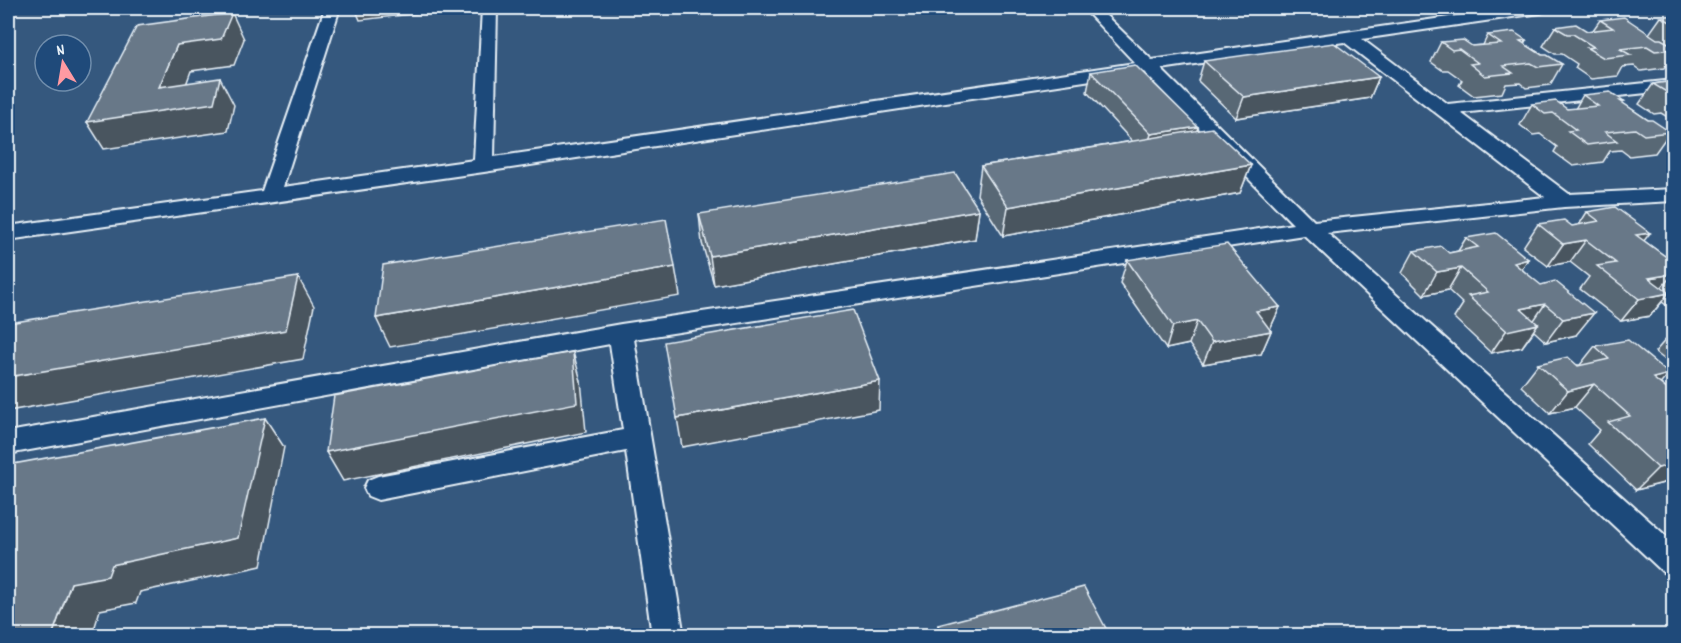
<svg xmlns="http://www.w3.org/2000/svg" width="1681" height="643" font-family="Dekko,sans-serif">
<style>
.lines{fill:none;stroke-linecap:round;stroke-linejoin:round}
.service-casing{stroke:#e8f1f8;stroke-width:4}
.service{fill:#1f4a7a;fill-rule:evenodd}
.wall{fill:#596775;stroke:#e8f1f8;stroke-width:1.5}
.shaded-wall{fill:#49545f;stroke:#e8f1f8;stroke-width:1.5}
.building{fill:#687888;stroke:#e8f1f8;stroke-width:1.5}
</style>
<rect width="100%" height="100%" fill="#35587e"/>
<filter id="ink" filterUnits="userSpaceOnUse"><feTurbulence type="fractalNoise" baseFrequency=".0167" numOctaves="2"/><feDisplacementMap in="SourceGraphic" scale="12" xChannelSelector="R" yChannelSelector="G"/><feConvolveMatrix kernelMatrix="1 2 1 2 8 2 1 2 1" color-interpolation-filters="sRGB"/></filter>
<g filter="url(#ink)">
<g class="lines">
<defs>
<path id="service" d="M 325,8 L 340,8 L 283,187 L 474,160 L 482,8 L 497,8 L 494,157 L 1135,63 L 1083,8 L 1098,8 L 1152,60 L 1511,8 L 1547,8 L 1546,11 L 1540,13 L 1362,39 L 1448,104 L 1674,80 L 1674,90 L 1461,113 L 1569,194 L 1674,189 L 1674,201 L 1564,207 L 1327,233 L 1674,543 L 1674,576 L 1663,572 L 1304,235 L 634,339 L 684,636 L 652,636 L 626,451 L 378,500 L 368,496 L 364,488 L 368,480 L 378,476 L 623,430 L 610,344 L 8,454 L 8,432 L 621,324 L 1293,224 L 1144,72 L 484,172 L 8,240 L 8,226 L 262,191 ZM 1344,42 L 1545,197 L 1314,221 L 1161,69 Z"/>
</defs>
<!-- service casing -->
<use href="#service" class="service-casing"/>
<!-- service -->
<use href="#service" class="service"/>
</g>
<!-- wall -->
<g class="wall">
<path d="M 1674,15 L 1674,54 L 1664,68 L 1641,71 L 1634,66 L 1623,67 L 1618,76 L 1591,79 L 1575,68 L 1577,64 L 1562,54 L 1555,54 L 1543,46 L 1555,27 L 1587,31 L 1593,30 L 1600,20 L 1649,34 L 1661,17 Z"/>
<path d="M 1488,35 L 1526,40 L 1524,44 L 1542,55 L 1562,64 L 1550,85 L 1526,88 L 1520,83 L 1506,84 L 1502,93 L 1474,96 L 1459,85 L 1462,80 L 1448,70 L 1442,70 L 1431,62 L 1441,42 L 1472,46 L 1483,45 Z"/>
<path d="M 1204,61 L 1379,77 L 1370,98 L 1236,118 L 1198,81 Z"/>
<path d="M 1091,72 L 1198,127 L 1196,131 L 1251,165 L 1240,193 L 1003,236 L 977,195 L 981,166 L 1132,141 L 1087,92 Z"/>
<path d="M 1674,81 L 1674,121 L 1661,113 L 1654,114 L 1639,104 L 1653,84 Z"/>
<path d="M 1583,95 L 1624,101 L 1622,103 L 1648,120 L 1670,132 L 1655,153 L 1629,156 L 1621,150 L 1610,151 L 1603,162 L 1573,166 L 1554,152 L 1557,147 L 1540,134 L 1533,135 L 1520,125 L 1532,104 L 1567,109 L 1575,109 Z"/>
<path d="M 979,210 L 975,239 L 714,285 L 702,243 L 699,214 Z"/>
<path d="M 1587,212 L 1644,241 L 1665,256 L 1674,254 L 1674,311 L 1662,302 L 1650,316 L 1621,321 L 1580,289 L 1589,277 L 1570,262 L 1548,266 L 1523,247 L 1538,224 L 1572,226 L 1579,225 Z"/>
<path d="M 1466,238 L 1528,259 L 1522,269 L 1576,335 L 1546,342 L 1534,331 L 1522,347 L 1491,353 L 1454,318 L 1463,304 L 1448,290 L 1424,295 L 1402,273 L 1414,251 L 1449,253 L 1458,251 Z"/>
<path d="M 1127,260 L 1280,307 L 1270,329 L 1271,331 L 1261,354 L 1203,364 L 1189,344 L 1166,349 L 1120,283 Z"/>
<path d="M 1674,330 L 1674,367 L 1655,352 Z"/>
<path d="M 1595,346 L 1661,384 L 1674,395 L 1674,478 L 1671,481 L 1636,490 L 1588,444 L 1600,430 L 1575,407 L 1550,413 L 1521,386 L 1538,364 L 1580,365 Z"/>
<path d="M 938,625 L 1110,636 L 937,636 Z"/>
</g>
<!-- shaded-wall -->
<g class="shaded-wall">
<path d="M 355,8 L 464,8 L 360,20 Z"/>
<path d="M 232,13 L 244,39 L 234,65 L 191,71 L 177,109 L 220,78 L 234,105 L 228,131 L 104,149 L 87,122 L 159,87 L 177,45 Z"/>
<path d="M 1379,77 L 1370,98 L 1236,118 L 1244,97 Z"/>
<path d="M 1198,127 L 1191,148 L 1145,156 L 1151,134 Z"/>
<path d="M 1251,165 L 1240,193 L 1003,236 L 1008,207 Z"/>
<path d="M 979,210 L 975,239 L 714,285 L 710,256 Z"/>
<path d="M 1650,233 L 1633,255 L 1636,235 Z"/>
<path d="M 1586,240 L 1570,262 L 1548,266 L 1563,244 Z"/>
<path d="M 1528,259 L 1514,282 L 1514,263 Z"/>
<path d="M 675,267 L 680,296 L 390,347 L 376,318 Z"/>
<path d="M 1461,268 L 1448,290 L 1424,295 L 1437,272 Z"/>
<path d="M 1673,274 L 1654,296 L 1669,293 L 1650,316 L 1621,321 L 1639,299 L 1649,278 Z"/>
<path d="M 298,277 L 314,306 L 303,359 L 8,411 L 8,377 Z"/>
<path d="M 1545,304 L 1530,326 L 1538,324 L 1522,347 L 1491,353 L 1521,309 Z"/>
<path d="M 1280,307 L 1270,329 L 1246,334 L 1256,311 Z"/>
<path d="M 1594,313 L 1576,335 L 1546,342 L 1563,319 Z"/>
<path d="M 1197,321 L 1189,344 L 1166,349 L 1173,326 Z"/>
<path d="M 1271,331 L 1261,354 L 1203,364 L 1212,342 Z"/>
<path d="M 573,352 L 581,381 L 586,432 L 343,481 L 326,452 Z"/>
<path d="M 1669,374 L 1649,397 L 1653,378 Z"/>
<path d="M 880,381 L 879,410 L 682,447 L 677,418 Z"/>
<path d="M 1594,384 L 1575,407 L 1550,413 L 1568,391 Z"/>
<path d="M 265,418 L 284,447 L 261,566 L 140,592 L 136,603 L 100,610 L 92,636 L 52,636 L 71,583 Z"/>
<path d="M 1674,464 L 1674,478 L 1671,481 L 1636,490 L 1658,468 Z"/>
</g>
<!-- building -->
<g class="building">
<path d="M 232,13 L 221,39 L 177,45 L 159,87 L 220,78 L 214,103 L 87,122 L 137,26 Z"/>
<path d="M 1674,15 L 1674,24 L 1661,17 Z"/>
<path d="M 1624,17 L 1657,39 L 1661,39 L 1674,46 L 1674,49 L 1655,51 L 1647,46 L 1620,49 L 1631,55 L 1604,58 L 1587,48 L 1594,47 L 1573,34 L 1567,34 L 1555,27 L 1576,24 L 1587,31 L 1613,28 L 1600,20 Z"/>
<path d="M 1514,32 L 1526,40 L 1520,41 L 1542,55 L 1547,55 L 1562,64 L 1538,67 L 1531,63 L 1503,66 L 1513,73 L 1485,76 L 1470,64 L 1478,63 L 1459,49 L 1452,50 L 1441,42 L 1463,40 L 1472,46 L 1501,44 L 1488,35 Z"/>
<path d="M 1334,43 L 1379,77 L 1244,97 L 1204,61 Z"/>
<path d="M 1135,65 L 1198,127 L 1151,134 L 1091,72 Z"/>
<path d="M 1674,81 L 1674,92 L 1668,93 L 1653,84 Z"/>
<path d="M 1610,92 L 1624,101 L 1620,101 L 1648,120 L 1652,120 L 1670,132 L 1644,135 L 1635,129 L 1605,132 L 1617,141 L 1587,145 L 1568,131 L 1576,130 L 1553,113 L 1545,114 L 1532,104 L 1556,101 L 1567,109 L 1598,106 L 1583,95 Z"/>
<path d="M 1212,128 L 1251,165 L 1008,207 L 981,166 Z"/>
<path d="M 955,173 L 979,210 L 710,256 L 699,214 Z"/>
<path d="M 1615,207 L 1650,233 L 1636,235 L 1665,256 L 1674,254 L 1674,275 L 1673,274 L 1649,278 L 1669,293 L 1639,299 L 1597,266 L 1616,263 L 1586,240 L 1563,244 L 1538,224 L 1564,220 L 1572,226 L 1599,221 L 1587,212 Z"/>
<path d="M 666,219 L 675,267 L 376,318 L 383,265 Z"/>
<path d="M 1496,233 L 1528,259 L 1514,263 L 1541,285 L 1555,281 L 1594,313 L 1563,319 L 1545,304 L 1521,309 L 1538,324 L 1507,331 L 1468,296 L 1488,292 L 1461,268 L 1437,272 L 1414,251 L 1441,246 L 1449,253 L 1478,247 L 1466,238 Z"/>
<path d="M 1227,244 L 1280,307 L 1256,311 L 1271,331 L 1212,342 L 1197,321 L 1173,326 L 1127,260 Z"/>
<path d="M 298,277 L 286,330 L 8,377 L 8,326 L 9,323 Z"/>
<path d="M 853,310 L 880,381 L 677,418 L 664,342 Z"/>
<path d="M 1628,340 L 1669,374 L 1653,378 L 1674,395 L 1674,438 L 1670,439 L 1674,442 L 1674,464 L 1658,468 L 1608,422 L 1630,416 L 1594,384 L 1568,391 L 1538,364 L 1568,357 L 1578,366 L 1609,359 L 1595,346 Z"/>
<path d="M 573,352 L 577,403 L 326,452 L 334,396 Z"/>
<path d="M 265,418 L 238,538 L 112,565 L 108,576 L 71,583 L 52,636 L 8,636 L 8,465 Z"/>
<path d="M 1084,587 L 1110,636 L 942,636 L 938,625 Z"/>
</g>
</g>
<!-- margin -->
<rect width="1681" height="643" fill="none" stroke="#1f4a7a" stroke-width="30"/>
<rect x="15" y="15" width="1651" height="613" fill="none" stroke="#e8f1f8" stroke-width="2" filter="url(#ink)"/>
<!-- north arrow -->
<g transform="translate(63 63) rotate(349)"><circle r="28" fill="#1f4a7a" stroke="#6f8dac" stroke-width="1.5"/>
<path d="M0-4.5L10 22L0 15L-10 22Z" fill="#ff9aa2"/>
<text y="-9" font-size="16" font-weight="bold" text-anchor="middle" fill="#e8f1f8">N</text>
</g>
</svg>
